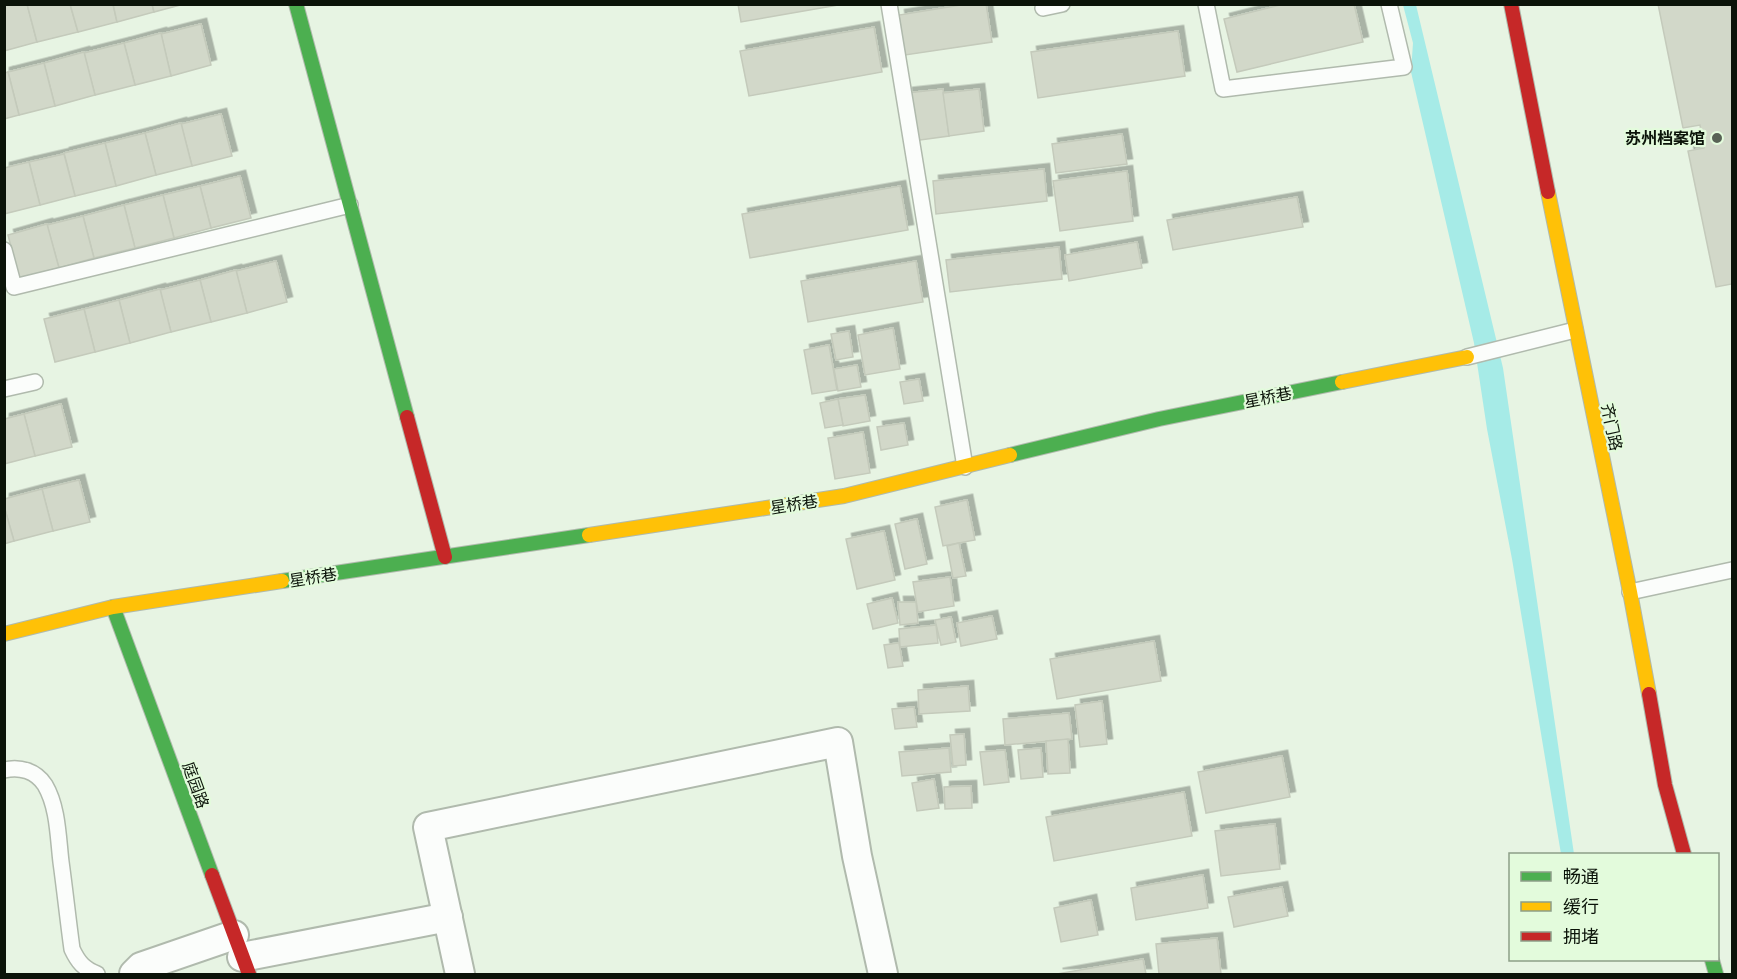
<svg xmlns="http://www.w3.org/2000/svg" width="1737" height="979" font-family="Roboto,'Noto Sans SC',sans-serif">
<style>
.water{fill:#a6ebe7}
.building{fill:#d2d8c9;stroke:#c4cabb;stroke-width:1.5;filter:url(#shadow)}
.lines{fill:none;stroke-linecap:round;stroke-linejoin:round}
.lane-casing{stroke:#b0baad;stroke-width:18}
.street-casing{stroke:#b0baad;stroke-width:32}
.fast-casing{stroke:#b0baad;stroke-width:16}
.slow-casing{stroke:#b0baad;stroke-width:16}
.jam-casing{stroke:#b0baad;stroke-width:16}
.lane{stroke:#fbfdfb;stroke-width:15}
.street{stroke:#fbfdfb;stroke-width:28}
.fast{stroke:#4caf50;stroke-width:14}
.slow{stroke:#ffc107;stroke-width:14}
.jam{stroke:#c62828;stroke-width:14}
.poi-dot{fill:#586255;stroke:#e3fbdc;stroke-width:2}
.labels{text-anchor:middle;stroke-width:4.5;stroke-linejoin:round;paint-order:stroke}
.poi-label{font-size:16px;font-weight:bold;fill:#0b1309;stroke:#e3fbdc;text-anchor:end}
.street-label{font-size:16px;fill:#0b1309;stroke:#e3fbdc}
</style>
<defs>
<filter id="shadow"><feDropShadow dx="5.5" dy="-5.5" stdDeviation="0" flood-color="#0004"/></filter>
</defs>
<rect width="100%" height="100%" fill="#e7f4e3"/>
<!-- water -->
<path class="water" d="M 1403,5 L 1416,5 L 1503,368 L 1574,854 L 1561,854 L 1512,559 L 1487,429 L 1474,343 L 1411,72 L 1413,43 Z"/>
<!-- building -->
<g class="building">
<path d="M 8,4 L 27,4 L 37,42 L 4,51 L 4,5 Z"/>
<path d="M 27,4 L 70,4 L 78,32 L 37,42 Z"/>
<path d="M 70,4 L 113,4 L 117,22 L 78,32 Z"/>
<path d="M 113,4 L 152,4 L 154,12 L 117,22 Z"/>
<path d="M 152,4 L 184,4 L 154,12 Z"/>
<path d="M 738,4 L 844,4 L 741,22 Z"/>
<path d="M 967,4 L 986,4 L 992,42 L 905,55 L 899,15 Z"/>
<path d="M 1284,4 L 1354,4 L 1363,42 L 1237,72 L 1224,19 Z"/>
<path d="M 1658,4 L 1732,4 L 1732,284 L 1716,287 L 1688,151 L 1704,148 L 1700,125 L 1683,128 Z"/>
<path d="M 201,24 L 211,65 L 171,76 L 161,34 Z"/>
<path d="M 874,27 L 882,72 L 749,96 L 740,51 Z"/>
<path d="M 1178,31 L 1185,76 L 1038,98 L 1031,52 Z"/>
<path d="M 161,33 L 171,76 L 135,85 L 124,43 Z"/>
<path d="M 124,43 L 135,85 L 95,95 L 84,53 Z"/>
<path d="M 84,52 L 95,95 L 55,106 L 44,63 Z"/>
<path d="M 44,63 L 55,106 L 19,115 L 8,72 Z"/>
<path d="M 8,72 L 19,115 L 4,119 L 4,73 Z"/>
<path d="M 943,89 L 949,136 L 913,141 L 907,93 Z"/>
<path d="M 979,89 L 984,131 L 949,136 L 943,93 Z"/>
<path d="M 221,114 L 232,156 L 192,166 L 181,124 Z"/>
<path d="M 181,123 L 192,166 L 156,175 L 145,133 Z"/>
<path d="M 145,133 L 156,175 L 116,186 L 105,143 Z"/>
<path d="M 1122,134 L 1127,164 L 1056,173 L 1052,144 Z"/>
<path d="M 105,143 L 116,186 L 75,196 L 64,153 Z"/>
<path d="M 64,154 L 75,196 L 40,205 L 29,162 Z"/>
<path d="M 29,162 L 40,205 L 4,214 L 4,168 Z"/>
<path d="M 1044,169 L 1047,201 L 936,214 L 933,181 Z"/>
<path d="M 1127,171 L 1133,221 L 1060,231 L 1053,181 Z"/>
<path d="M 240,176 L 251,218 L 211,228 L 200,186 Z"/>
<path d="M 200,186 L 211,228 L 174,238 L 163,195 Z"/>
<path d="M 900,186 L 908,230 L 750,258 L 742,214 Z"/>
<path d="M 163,195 L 174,238 L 135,248 L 124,205 Z"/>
<path d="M 1297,197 L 1303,227 L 1173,250 L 1167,220 Z"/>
<path d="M 124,205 L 135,248 L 94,258 L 83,216 Z"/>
<path d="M 83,216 L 94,258 L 59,268 L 47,225 Z"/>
<path d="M 47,224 L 59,268 L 19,278 L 8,235 Z"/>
<path d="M 1137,242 L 1142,268 L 1069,281 L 1065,255 Z"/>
<path d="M 1059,247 L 1062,279 L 950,292 L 946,260 Z"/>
<path d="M 276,261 L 287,302 L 247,313 L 236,271 Z"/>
<path d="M 916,261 L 923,302 L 808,322 L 801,281 Z"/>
<path d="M 236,270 L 247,313 L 211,322 L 200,280 Z"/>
<path d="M 200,280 L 211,322 L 171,332 L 160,290 Z"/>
<path d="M 160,289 L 171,332 L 130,343 L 119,300 Z"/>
<path d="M 119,300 L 130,343 L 95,352 L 84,309 Z"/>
<path d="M 84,309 L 95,352 L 55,362 L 44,319 Z"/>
<path d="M 893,328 L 900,369 L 865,375 L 858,335 Z"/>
<path d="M 849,331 L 853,357 L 836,360 L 831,334 Z"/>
<path d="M 829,345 L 837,390 L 812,394 L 804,350 Z"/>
<path d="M 857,365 L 861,387 L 838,391 L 834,369 Z"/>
<path d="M 919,379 L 923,401 L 904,404 L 900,382 Z"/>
<path d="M 865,395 L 870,421 L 843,426 L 838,399 Z"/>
<path d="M 838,399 L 843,425 L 825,428 L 820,403 Z"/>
<path d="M 61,404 L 72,447 L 35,456 L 24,414 Z"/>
<path d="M 24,414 L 35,456 L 4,464 L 4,419 Z"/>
<path d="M 904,423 L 908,445 L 881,450 L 877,427 Z"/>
<path d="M 863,432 L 870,473 L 835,479 L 828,438 Z"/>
<path d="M 79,480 L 90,522 L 53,531 L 42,489 Z"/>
<path d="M 42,489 L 53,531 L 14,541 L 4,506 L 4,499 Z"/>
<path d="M 967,500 L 975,540 L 943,546 L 935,507 Z"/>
<path d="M 4,506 L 14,541 L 4,544 Z"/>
<path d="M 917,519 L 927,564 L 905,569 L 895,524 Z"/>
<path d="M 884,531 L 895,580 L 857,589 L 846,539 Z"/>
<path d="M 959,543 L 966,576 L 953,578 L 947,546 Z"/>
<path d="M 950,577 L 954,606 L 918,612 L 913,582 Z"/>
<path d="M 892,598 L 898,623 L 873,629 L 867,604 Z"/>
<path d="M 898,602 L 916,602 L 918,623 L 900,625 Z"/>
<path d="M 992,616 L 997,639 L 961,646 L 957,623 Z"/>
<path d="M 951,617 L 956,642 L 941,645 L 935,620 Z"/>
<path d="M 936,625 L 938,643 L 900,647 L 899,629 Z"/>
<path d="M 1154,641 L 1161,681 L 1057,699 L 1050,659 Z"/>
<path d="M 898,643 L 899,643 L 903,666 L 888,668 L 884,645 Z"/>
<path d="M 968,686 L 970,711 L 919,714 L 918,690 Z"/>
<path d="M 1102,701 L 1107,744 L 1080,747 L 1075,705 Z"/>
<path d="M 914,707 L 917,727 L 895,729 L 892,709 Z"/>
<path d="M 1069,713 L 1072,739 L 1005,745 L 1003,719 Z"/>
<path d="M 964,734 L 966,765 L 953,766 L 950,735 Z"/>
<path d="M 1068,739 L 1070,773 L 1048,774 L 1046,741 Z"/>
<path d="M 949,748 L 951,772 L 902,776 L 899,752 Z"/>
<path d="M 1041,748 L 1043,777 L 1021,779 L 1018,750 Z"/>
<path d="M 1005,750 L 1009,782 L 984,785 L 980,752 Z"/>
<path d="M 1282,756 L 1290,797 L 1206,813 L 1198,772 Z"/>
<path d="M 934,779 L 939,808 L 917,811 L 912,783 Z"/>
<path d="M 971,786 L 972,808 L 945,809 L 944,787 Z"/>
<path d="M 1184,792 L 1192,836 L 1054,861 L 1046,817 Z"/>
<path d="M 1275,824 L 1280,869 L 1221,876 L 1215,831 Z"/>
<path d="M 1203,875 L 1208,908 L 1136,920 L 1131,888 Z"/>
<path d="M 1282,887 L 1288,916 L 1234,927 L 1228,897 Z"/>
<path d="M 1091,900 L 1098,935 L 1061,942 L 1054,908 Z"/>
<path d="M 1217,938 L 1221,974 L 1159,974 L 1156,944 Z"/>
<path d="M 1143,959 L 1146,974 L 1057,974 Z"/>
</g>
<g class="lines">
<defs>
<g id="lane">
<path d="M 889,4 L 965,467"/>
<path d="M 1206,4 L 1223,89 L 1404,67 L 1389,4"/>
<path d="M 1043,8 L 1062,4"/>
<path d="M 4,250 L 14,287 L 350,205"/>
<path d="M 1467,357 L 1575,330"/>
<path d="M 4,389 L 35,382"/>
<path d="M 1630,592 L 1732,570"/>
<path d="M 4,770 C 20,766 36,771 45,785 C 58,807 58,837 61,862 C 65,891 68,920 72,949 C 78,962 84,969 97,974"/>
</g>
<g id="street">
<path d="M 242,957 L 448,917"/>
<path d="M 134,974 L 141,967 L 234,935"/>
<path d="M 460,974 L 428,827 L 838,742 L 857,856 L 883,974"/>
</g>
<g id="fast">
<path d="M 296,4 L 407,417"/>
<path d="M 1010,455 L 1159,419 L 1342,382"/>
<path d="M 282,581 L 589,535"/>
<path d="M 113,607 L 212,875"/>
<path d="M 1712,960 L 1716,974"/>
</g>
<g id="slow">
<path d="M 1548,192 L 1630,592 L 1649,694"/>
<path d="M 1342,382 L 1467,357"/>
<path d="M 589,535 L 844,496 L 1010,455"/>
<path d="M 4,634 L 113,607 L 282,581"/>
</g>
<g id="jam">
<path d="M 1511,4 L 1548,192"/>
<path d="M 407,417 L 445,557"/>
<path d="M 1649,694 L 1665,785 L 1684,854"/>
<path d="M 212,875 L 249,974"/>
</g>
</defs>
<!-- lane casing -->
<use href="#lane" class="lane-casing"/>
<!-- street casing -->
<use href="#street" class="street-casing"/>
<!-- fast casing -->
<use href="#fast" class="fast-casing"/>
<!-- slow casing -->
<use href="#slow" class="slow-casing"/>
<!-- jam casing -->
<use href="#jam" class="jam-casing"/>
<!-- lane -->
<use href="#lane" class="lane"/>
<!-- street -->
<use href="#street" class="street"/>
<!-- fast -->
<use href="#fast" class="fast"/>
<!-- slow -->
<use href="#slow" class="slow"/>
<!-- jam -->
<use href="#jam" class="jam"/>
</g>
<!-- markers -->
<circle class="poi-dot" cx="1717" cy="138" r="6"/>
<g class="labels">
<!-- poi labels -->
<g class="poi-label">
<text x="1705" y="144">苏州档案馆</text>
</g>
<!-- street labels -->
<g class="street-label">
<text transform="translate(1268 397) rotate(-11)" y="6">星桥巷</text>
<text transform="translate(1612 427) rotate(78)" y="6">齐门路</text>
<text transform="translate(794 504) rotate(-9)" y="6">星桥巷</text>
<text transform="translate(313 577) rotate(-9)" y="6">星桥巷</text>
<text transform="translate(196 785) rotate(70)" y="6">庭园路</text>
</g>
</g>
<!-- border -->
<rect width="1737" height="979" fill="none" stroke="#0b1309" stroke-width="12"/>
<!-- legend -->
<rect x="1509" y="853" width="210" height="108" fill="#e3fbdc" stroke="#8d9e88" stroke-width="1.5"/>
<rect x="1521" y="872" width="30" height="9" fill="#4caf50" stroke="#8d9e88" stroke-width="1.5"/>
<text x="1563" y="883" font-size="18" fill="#0b1309">畅通</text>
<rect x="1521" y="902" width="30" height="9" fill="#ffc107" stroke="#8d9e88" stroke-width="1.5"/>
<text x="1563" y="913" font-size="18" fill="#0b1309">缓行</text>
<rect x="1521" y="932" width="30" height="9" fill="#c62828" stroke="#8d9e88" stroke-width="1.5"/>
<text x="1563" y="943" font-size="18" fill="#0b1309">拥堵</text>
</svg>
